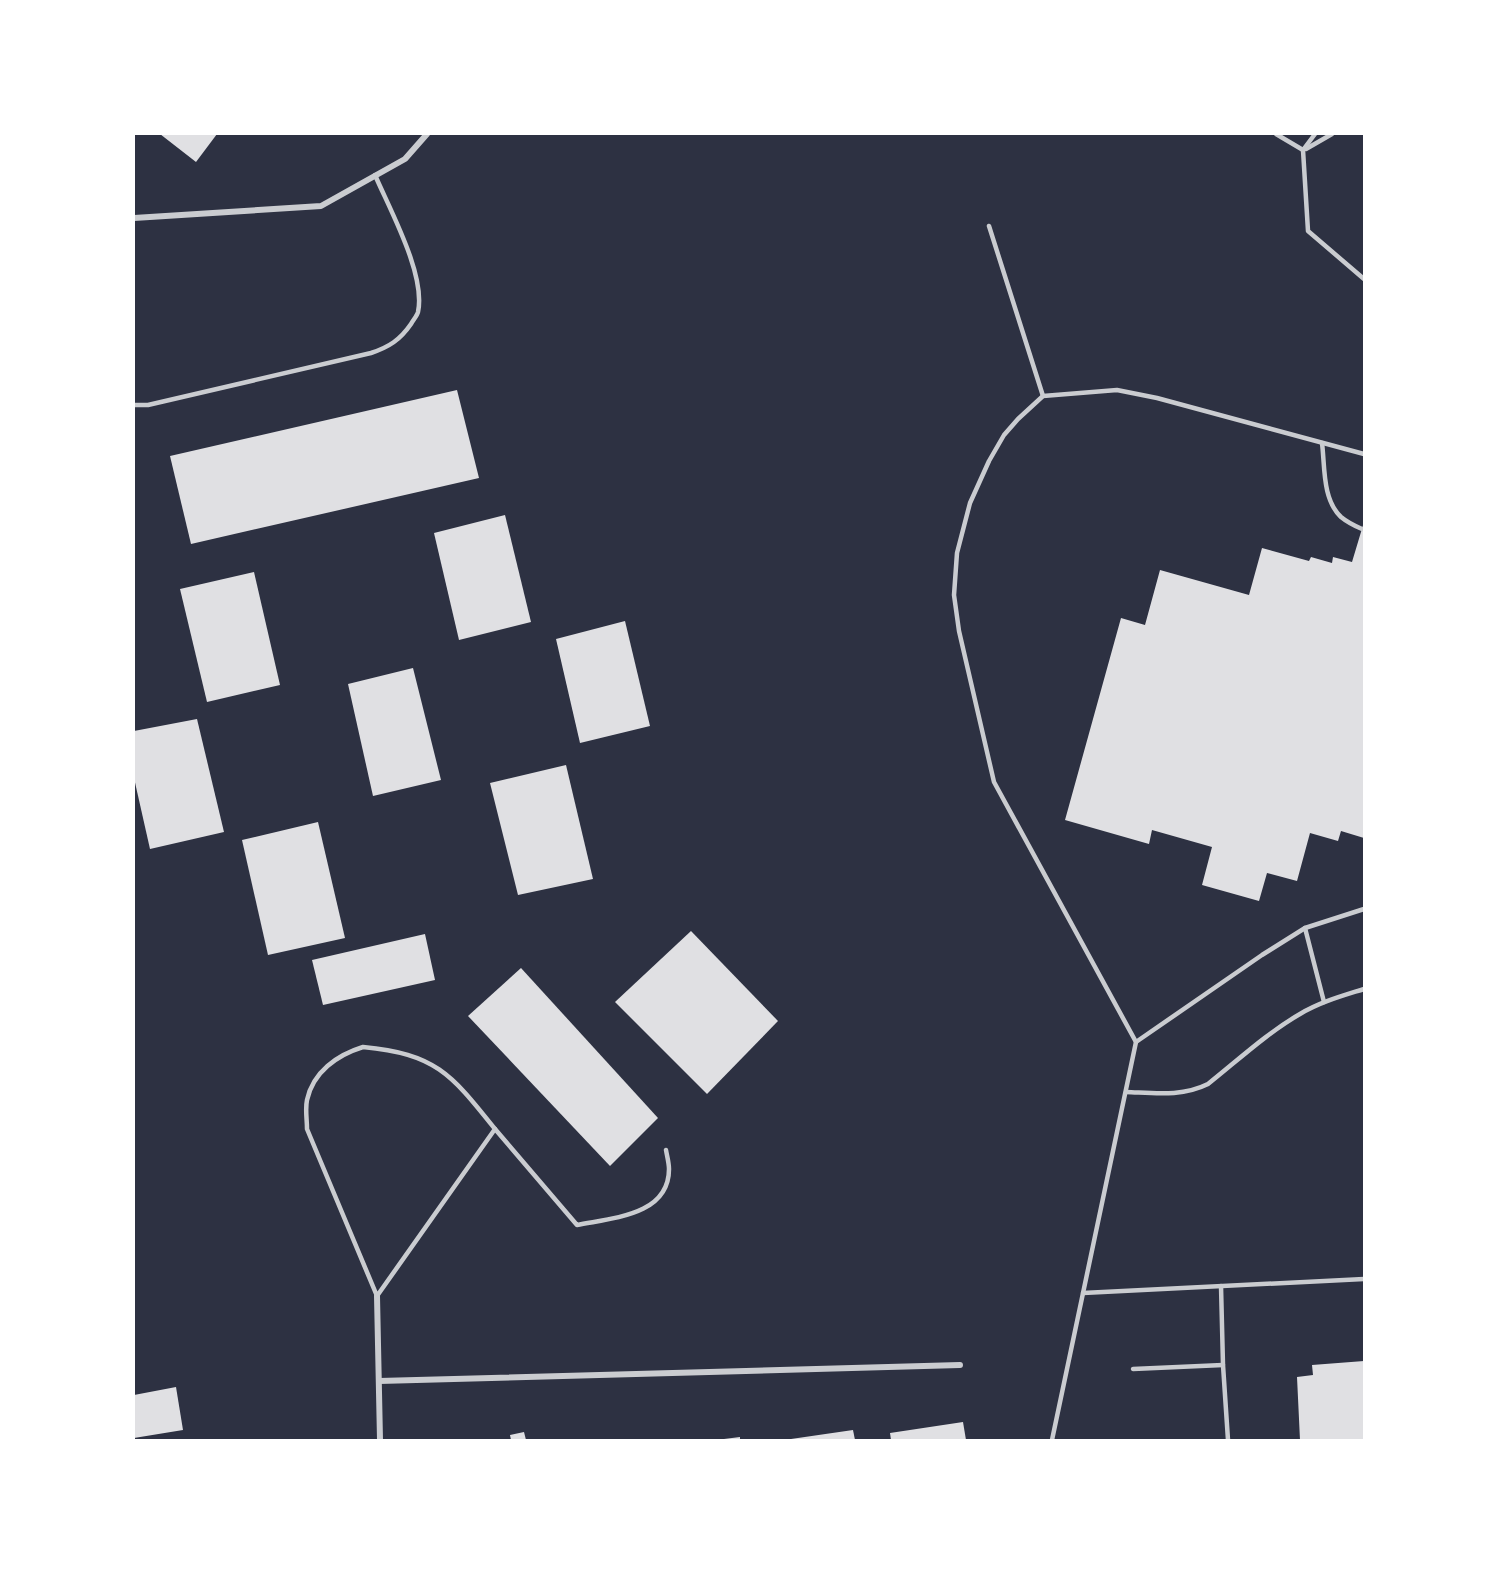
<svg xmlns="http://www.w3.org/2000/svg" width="1498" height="1574" font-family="Quicksand,sans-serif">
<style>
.building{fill:#e0e0e3}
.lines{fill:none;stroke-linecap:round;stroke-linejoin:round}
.service{stroke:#caccd0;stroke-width:4.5}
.minor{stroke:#caccd0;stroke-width:6}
</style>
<rect width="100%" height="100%" fill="#2d3142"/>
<!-- building -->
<g class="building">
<path d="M 160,134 L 217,134 L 196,162 Z"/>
<path d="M 457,390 L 479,478 L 191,544 L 170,456 Z"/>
<path d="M 505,515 L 531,622 L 459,640 L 434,533 Z"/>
<path d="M 1364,522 L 1364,838 L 1341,831 L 1338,841 L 1310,833 L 1297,881 L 1267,873 L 1259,901 L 1202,885 L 1212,847 L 1152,830 L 1149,844 L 1065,820 L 1121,618 L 1145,625 L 1160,570 L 1249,595 L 1262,548 L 1309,561 L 1311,557 L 1332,563 L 1333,557 L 1352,562 Z"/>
<path d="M 254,572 L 280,685 L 207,702 L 180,589 Z"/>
<path d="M 625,621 L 650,726 L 580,743 L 556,639 Z"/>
<path d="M 413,668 L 441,780 L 373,796 L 348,684 Z"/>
<path d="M 197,719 L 224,832 L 150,849 L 134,778 L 134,731 Z"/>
<path d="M 566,765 L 593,879 L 518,895 L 490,783 Z"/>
<path d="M 318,822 L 345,938 L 268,955 L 242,840 Z"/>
<path d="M 691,931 L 778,1021 L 707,1094 L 615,1002 Z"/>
<path d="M 425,934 L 435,980 L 323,1005 L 312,960 Z"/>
<path d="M 521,968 L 658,1118 L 610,1166 L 468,1016 Z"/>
<path d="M 1364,1361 L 1364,1440 L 1300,1440 L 1297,1377 L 1313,1375 L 1312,1365 Z"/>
<path d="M 176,1387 L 183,1430 L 134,1438 L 134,1395 Z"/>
<path d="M 963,1422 L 966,1440 L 891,1440 L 890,1433 Z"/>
<path d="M 853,1430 L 855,1440 L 791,1440 L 791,1439 Z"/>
<path d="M 524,1432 L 526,1440 L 511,1440 L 510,1435 Z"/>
<path d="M 740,1437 L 740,1440 L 724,1440 L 724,1439 Z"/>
</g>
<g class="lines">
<!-- service -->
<g class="service">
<path d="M 1276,134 L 1303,150"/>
<path d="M 1315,134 L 1303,150 L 1308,231 L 1364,279"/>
<path d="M 1306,149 L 1332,134"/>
<path d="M 989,226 L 1043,396"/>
<path d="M 134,405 L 148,405 L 371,353 C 389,347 400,340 411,324 C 413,320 417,316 418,312 C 426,275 390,210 375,175"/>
<path d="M 1322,443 C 1325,466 1322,499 1341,517 C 1347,522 1355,526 1362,529"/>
<path d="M 1305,928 L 1324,1002"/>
<path d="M 1136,1042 L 1262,955 L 1305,928 L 1364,909"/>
<path d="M 363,1047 C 436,1054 451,1074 495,1129 L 377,1296 L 307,1129 C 307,1119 305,1109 307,1100 C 313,1072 337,1055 363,1047 Z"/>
<path d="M 1126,1092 C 1154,1093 1182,1097 1208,1084 C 1237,1061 1267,1033 1300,1014 C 1320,1002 1342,996 1364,989"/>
<path d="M 495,1129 L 577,1225 C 611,1218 669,1216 669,1169 C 669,1163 667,1156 666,1150"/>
<path d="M 1221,1286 L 1223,1365 L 1228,1440"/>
<path d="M 1083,1293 L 1364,1279"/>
<path d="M 1133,1369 L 1223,1365"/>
<path d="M 1052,1440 L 1136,1042 L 994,782 L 959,631 L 954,595 L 957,553 L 970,503 L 989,461 L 1004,435 L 1018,419 L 1043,396 L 1117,390 L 1157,398 L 1364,454"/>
</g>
<!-- minor -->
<g class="minor">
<path d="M 134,218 L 321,206 L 405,159 L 427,134"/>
<path d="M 377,1296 L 380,1440"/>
<path d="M 379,1381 L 960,1365"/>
</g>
</g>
<!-- border -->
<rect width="1498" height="1574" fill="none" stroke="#ffffff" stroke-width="270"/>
</svg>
